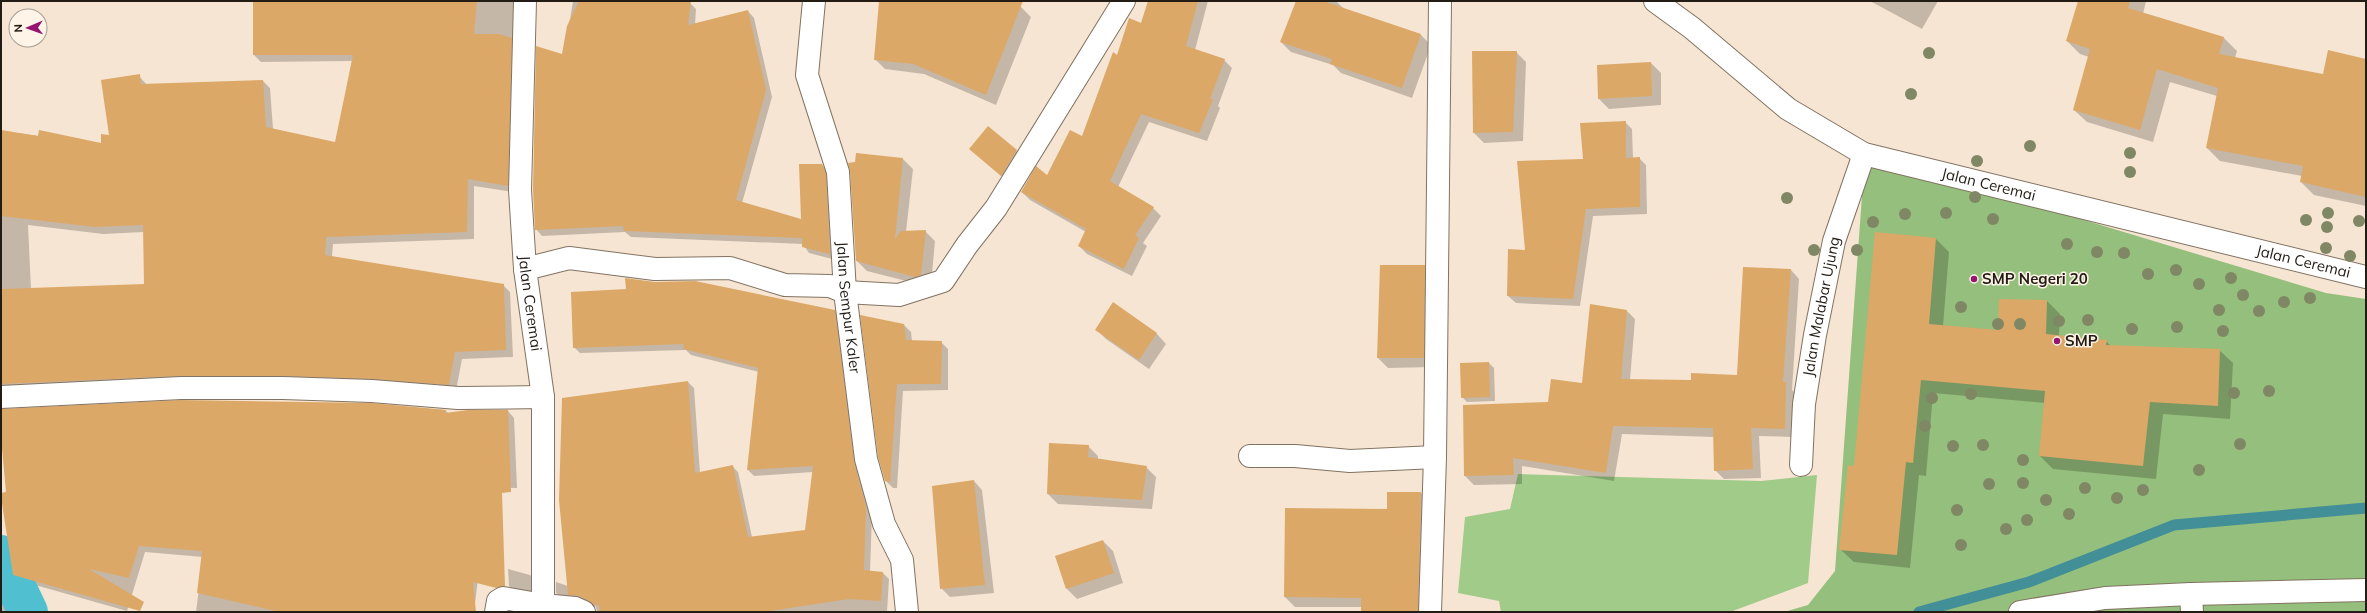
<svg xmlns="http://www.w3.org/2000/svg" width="2367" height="613" font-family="Mulish,sans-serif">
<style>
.green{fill:#a1cb89}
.forest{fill:#95bf7c}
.shadow{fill:#0003;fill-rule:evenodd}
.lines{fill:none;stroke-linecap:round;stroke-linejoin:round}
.stream{stroke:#428f98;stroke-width:11}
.canal{stroke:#50c0d0;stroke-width:40}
.building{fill:#dca867}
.minor-casing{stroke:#827362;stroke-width:24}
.minor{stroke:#fff;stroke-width:22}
.tree{fill:#808764}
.poi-dot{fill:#941670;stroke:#fef4e8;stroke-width:1.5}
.labels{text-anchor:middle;stroke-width:3;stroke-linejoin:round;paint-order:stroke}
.street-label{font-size:15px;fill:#221c15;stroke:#fef4e8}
.poi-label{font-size:15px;font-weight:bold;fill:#221c15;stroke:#fef4e8;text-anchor:start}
</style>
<rect width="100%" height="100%" fill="#f6e5d2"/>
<!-- green -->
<path class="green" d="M 1518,474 L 1761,481 L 1817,475 L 1808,583 L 1730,612 L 1501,612 L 1499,601 L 1458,593 L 1465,517 L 1510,509 Z"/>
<!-- forest -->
<path class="forest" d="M 1865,154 L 2326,293 L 2366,299 L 2366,612 L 1784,612 L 1808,605 L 1835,571 Z"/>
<!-- shadow -->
<g class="shadow">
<path d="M 254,1 L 516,1 L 514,192 L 474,186 L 474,239 L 333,244 L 332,257 L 503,285 L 510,292 L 513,357 L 462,359 L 456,391 L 1,395 L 1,131 L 102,144 L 110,136 L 139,76 L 147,85 L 263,81 L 270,88 L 273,129 L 336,144 L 352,61 L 261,62 L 254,55 ZM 28,225 L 103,234 L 144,232 L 145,285 L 31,289 Z"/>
<path d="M 573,1 L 690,3 L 696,9 L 695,25 L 748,11 L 754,18 L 772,97 L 742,203 L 802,220 L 822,165 L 828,171 L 836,260 L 809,253 L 803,244 L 631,237 L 625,232 L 542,236 L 536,229 Z"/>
<path d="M 880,1 L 1008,1 L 1021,7 L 1031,17 L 996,105 L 924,74 L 885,69 L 875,59 Z"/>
<path d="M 1149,1 L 1208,1 L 1195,50 L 1224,60 L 1232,68 L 1218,106 L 1220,108 L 1207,141 L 1149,122 L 1118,187 L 1153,208 L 1161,216 L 1143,243 L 1147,246 L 1132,276 L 1087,254 L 1079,246 L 1086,232 L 1030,200 L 1022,192 L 1047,177 L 1083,137 L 1118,56 L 1141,24 Z"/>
<path d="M 1297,1 L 1336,1 L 1344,9 L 1421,35 L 1431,45 L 1412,98 L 1341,73 L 1333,65 L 1291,52 L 1281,42 Z"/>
<path d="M 1870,1 L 1938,1 L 1922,29 Z"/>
<path d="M 2079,1 L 2146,1 L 2143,14 L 2224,38 L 2237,51 L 2235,58 L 2324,75 L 2366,60 L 2366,206 L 2314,195 L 2301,182 L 2302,176 L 2220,161 L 2207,148 L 2217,96 L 2170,82 L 2153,142 L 2087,122 L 2074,110 L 2089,57 L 2080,54 L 2067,41 Z"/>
<path d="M 1516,52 L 1526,62 L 1523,141 L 1484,143 L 1474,133 Z"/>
<path d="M 1651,63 L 1661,73 L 1661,105 L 1609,109 L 1599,99 Z"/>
<path d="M 1625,122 L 1632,129 L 1633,159 L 1639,158 L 1646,165 L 1647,214 L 1593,216 L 1580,306 L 1516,303 L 1508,296 L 1526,251 L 1584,160 Z"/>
<path d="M 1016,151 L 1021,156 L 1005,179 L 974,152 Z"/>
<path d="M 903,159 L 913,169 L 906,232 L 925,231 L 935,241 L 931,285 L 926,286 L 867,271 L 857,261 Z"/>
<path d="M 1876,233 L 1936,239 L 1949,252 L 1943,326 L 1999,331 L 2047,301 L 2060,314 L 2059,336 L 2106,341 L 2111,346 L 2219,350 L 2233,363 L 2230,419 L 2163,414 L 2156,479 L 2053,469 L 2040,456 L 2045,403 L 1933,393 L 1926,476 L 1919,475 L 1910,568 L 1854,562 L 1840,549 L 1855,467 Z"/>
<path d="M 1424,266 L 1434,276 L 1433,367 L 1388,368 L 1378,358 Z"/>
<path d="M 1791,270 L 1799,279 L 1792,390 L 1794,392 L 1793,437 L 1759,436 L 1761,478 L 1724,479 L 1715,470 L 1714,437 L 1622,434 L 1614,481 L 1522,466 L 1522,484 L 1474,485 L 1465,476 L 1549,403 L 1583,385 L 1627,311 L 1635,319 L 1630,380 L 1692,381 L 1738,377 Z"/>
<path d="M 1113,304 L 1157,334 L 1166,344 L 1149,369 L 1106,339 L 1096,329 Z"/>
<path d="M 834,310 L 840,317 L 872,514 L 870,572 L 883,573 L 889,579 L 887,612 L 597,612 L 596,607 L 587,602 L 563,599 L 556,593 L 556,582 L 568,586 L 563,399 L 688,382 L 694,388 L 700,473 L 732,466 L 738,472 L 752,537 L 806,531 L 813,472 L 754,476 L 748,470 L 759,372 L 691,355 L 686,350 L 580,353 L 574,347 Z"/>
<path d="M 904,325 L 911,332 L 912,341 L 941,342 L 948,349 L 948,390 L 903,391 L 897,488 L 893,488 L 886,481 L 879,456 Z"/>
<path d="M 1489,363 L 1494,368 L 1495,401 L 1467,402 L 1462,397 Z"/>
<path d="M 181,402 L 371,404 L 445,410 L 449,414 L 508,411 L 514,418 L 517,488 L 489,487 L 474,612 L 196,612 L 203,557 L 145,552 L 127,611 L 21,581 L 14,574 L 1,410 Z"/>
<path d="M 1088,446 L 1098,456 L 1098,460 L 1146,467 L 1156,477 L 1152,509 L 1058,504 L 1048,494 Z"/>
<path d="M 974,481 L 982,490 L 994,593 L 950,597 L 941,588 Z"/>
<path d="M 1421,493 L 1431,503 L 1427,612 L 1362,612 L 1362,607 L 1295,607 L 1285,597 L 1286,509 L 1388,510 Z"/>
<path d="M 1103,541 L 1113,551 L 1123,583 L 1077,599 L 1067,589 Z"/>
<path d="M 508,569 L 530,575 L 535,580 L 535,595 L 514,591 L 509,586 Z"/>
<path d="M 5,578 L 10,583 L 14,612 L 1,612 L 1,579 Z"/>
</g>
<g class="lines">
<!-- stream -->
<path class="stream" d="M 1919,612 L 2029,582 L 2174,525 L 2366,508"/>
<!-- canal -->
<path class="canal" d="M 1,555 L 28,612"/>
</g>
<!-- building -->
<g class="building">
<path d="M 253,1 L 477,1 L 474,34 L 499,34 L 512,38 L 508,186 L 468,179 L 467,232 L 326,237 L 325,255 L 504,284 L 506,350 L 455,352 L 449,385 L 373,379 L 283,376 L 180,376 L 1,384 L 1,289 L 144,284 L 143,225 L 95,227 L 1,216 L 1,130 L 38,136 L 39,130 L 101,143 L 101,134 L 109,135 L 101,80 L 140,74 L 141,84 L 263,80 L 266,127 L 335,142 L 353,55 L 253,55 Z"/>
<path d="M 579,1 L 691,1 L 688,25 L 748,10 L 766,90 L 736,200 L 801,219 L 799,164 L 822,164 L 826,174 L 830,254 L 802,247 L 802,238 L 624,231 L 623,226 L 535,230 L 533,190 L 536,46 L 562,54 L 567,26 Z"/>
<path d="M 879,1 L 1023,1 L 986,95 L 913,64 L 874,60 Z"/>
<path d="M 1148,1 L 1198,1 L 1186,46 L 1225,59 L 1210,99 L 1213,99 L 1199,133 L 1141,114 L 1110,181 L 1154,207 L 1135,235 L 1139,238 L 1124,269 L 1078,246 L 1086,229 L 1021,192 L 1036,166 L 1047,175 L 1070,130 L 1082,136 L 1113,52 L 1117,55 L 1129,18 L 1141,23 Z"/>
<path d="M 1296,1 L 1323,1 L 1421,34 L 1402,88 L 1330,64 L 1332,59 L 1280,42 Z"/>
<path d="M 2078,1 L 2130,1 L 2128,8 L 2224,37 L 2219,54 L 2323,74 L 2328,50 L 2366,59 L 2366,197 L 2300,182 L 2303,166 L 2206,148 L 2218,88 L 2157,69 L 2140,130 L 2073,110 L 2090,49 L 2066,41 Z"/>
<path d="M 1472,51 L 1517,51 L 1513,132 L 1473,133 Z"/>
<path d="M 1651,62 L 1652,96 L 1598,99 L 1597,65 Z"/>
<path d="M 1626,121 L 1626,158 L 1640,157 L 1640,207 L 1586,209 L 1573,299 L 1507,296 L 1508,249 L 1525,250 L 1517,161 L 1583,159 L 1580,123 Z"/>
<path d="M 988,126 L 1017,150 L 1001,176 L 969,149 Z"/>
<path d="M 856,153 L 903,158 L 895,239 L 901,231 L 926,230 L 921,275 L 915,277 L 856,261 L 850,171 L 848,163 L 855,162 Z"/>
<path d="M 1875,232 L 1936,238 L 1929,324 L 1998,330 L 1999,299 L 2047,300 L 2046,334 L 2107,340 L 2106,345 L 2220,349 L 2218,406 L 2150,402 L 2143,466 L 2039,456 L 2045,391 L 1921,380 L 1913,463 L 1906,462 L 1897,555 L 1839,550 L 1848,465 L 1854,466 Z"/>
<path d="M 1380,265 L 1425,265 L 1424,358 L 1377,358 Z"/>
<path d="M 1743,267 L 1791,269 L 1783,382 L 1786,382 L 1785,429 L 1751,428 L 1753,469 L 1714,471 L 1713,428 L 1613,426 L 1606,473 L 1513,458 L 1514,475 L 1464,476 L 1463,405 L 1548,402 L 1551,379 L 1582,383 L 1590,304 L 1627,310 L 1621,379 L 1691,380 L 1691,373 L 1737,375 Z"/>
<path d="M 625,278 L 655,282 L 695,281 L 835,310 L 854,461 L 866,507 L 864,570 L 883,572 L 881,601 L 849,599 L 763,612 L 600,612 L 599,605 L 594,605 L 580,596 L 568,595 L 559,500 L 562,398 L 688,381 L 695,473 L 733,465 L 748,537 L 805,530 L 813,466 L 747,470 L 758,368 L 684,349 L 683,344 L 573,348 L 571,292 L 626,289 Z"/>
<path d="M 1113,302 L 1157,333 L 1139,360 L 1095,330 Z"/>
<path d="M 860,315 L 904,324 L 906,340 L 942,341 L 941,384 L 897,384 L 890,482 L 885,481 L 878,457 Z"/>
<path d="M 1489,362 L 1490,397 L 1461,398 L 1460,363 Z"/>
<path d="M 181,400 L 371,403 L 446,410 L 445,413 L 468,410 L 508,410 L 511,492 L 502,493 L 505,586 L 496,588 L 473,582 L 476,612 L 280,612 L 197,593 L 202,551 L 139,546 L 129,578 L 89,569 L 144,602 L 140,611 L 13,575 L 1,497 L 1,493 L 6,492 L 1,437 L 1,409 Z"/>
<path d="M 1049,443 L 1089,445 L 1088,457 L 1147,466 L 1142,500 L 1047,494 Z"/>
<path d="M 974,480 L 985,585 L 940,589 L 932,486 Z"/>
<path d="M 1387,492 L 1421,492 L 1418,612 L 1361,612 L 1361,598 L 1284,597 L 1285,508 L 1387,509 Z"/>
<path d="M 1103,540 L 1114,573 L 1066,589 L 1055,556 Z"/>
</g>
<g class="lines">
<defs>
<g id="minor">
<path id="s1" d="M 525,1 L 520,190 L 525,269 L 543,397 L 543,605"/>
<path id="s2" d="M 814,1 L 807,75 L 838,172 L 845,292 L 866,459 L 884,524 L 902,560 L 907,612"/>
<path id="s3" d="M 1655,1 L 1692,28 L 1788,109 L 1864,154 L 2366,277"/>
<path d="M 525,269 L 569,258 L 655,269 L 730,268 L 785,285 L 830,286 L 845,292 L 899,295 L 943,281 L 967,245 L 996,208 L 1124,1"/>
<path d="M 1,397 L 181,388 L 283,388 L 372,391 L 458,398 L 543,397"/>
<path d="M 1250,456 L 1295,456 L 1350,461 L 1435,457"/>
<path id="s4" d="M 1801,465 L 1804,404 L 1815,335 L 1834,241 L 1864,154"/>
<path d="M 496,612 L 498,601 L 503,598 L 543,605 L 575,608 L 584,612"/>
<path d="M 1430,612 L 1435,457 L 1440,1"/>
<path d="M 2020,612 L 2105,598 L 2191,594"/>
<path d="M 2192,612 L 2191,594 L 2366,590"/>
</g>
</defs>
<!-- minor casing -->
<use href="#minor" class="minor-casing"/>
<!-- minor -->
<use href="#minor" class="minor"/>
</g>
<!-- trees -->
<g class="tree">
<circle cx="1929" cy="53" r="6"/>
<circle cx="1911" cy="94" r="6"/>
<circle cx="2030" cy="146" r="6"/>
<circle cx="2130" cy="153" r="6"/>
<circle cx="1977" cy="161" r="6"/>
<circle cx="2130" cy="172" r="6"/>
<circle cx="1975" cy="197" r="6"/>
<circle cx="1787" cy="198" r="6"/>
<circle cx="1946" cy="213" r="6"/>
<circle cx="2328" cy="213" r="6"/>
<circle cx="1905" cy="214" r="6"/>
<circle cx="1993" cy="219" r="6"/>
<circle cx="2306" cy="220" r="6"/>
<circle cx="2359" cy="221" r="6"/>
<circle cx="1873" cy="222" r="6"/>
<circle cx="2327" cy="227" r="6"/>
<circle cx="2067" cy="244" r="6"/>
<circle cx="2326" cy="248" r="6"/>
<circle cx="1814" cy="250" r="6"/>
<circle cx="1857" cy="250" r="6"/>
<circle cx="2097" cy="252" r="6"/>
<circle cx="2124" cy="253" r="6"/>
<circle cx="2350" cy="256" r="6"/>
<circle cx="2176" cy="270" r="6"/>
<circle cx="2148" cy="274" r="6"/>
<circle cx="2231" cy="278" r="6"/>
<circle cx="2199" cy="284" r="6"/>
<circle cx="2243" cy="295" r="6"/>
<circle cx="2310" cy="298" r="6"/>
<circle cx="2284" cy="302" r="6"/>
<circle cx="1961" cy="307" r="6"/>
<circle cx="2219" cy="310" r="6"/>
<circle cx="2259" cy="311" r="6"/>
<circle cx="2088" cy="320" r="6"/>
<circle cx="2059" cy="321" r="6"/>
<circle cx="1998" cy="324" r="6"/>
<circle cx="2020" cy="324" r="6"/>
<circle cx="2177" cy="327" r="6"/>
<circle cx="2132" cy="329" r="6"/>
<circle cx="2223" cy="331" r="6"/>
<circle cx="2269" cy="391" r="6"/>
<circle cx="2234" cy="393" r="6"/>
<circle cx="1971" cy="394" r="6"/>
<circle cx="1932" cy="398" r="6"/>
<circle cx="1925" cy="426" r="6"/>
<circle cx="2240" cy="444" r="6"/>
<circle cx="1983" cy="445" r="6"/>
<circle cx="1953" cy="446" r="6"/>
<circle cx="2023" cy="460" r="6"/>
<circle cx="2199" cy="470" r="6"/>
<circle cx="2023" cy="483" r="6"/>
<circle cx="1989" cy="484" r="6"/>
<circle cx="2085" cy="488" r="6"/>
<circle cx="2143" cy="490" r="6"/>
<circle cx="2117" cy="498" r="6"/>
<circle cx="2046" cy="500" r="6"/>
<circle cx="1957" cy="510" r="6"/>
<circle cx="2069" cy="514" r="6"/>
<circle cx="2027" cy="520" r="6"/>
<circle cx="2006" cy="529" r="6"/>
<circle cx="1961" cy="545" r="6"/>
</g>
<!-- markers -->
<g class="poi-dot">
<circle cx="1974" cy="279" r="4"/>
<circle cx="2057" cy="341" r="4"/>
</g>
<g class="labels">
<!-- street labels -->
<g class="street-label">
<text dy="5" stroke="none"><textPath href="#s3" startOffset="388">Jalan Ceremai</textPath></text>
<text dy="5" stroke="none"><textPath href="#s3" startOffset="712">Jalan Ceremai</textPath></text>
<text dy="5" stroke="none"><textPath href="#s1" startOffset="303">Jalan Ceremai</textPath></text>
<text dy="5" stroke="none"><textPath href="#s4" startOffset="160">Jalan Malabar Ujung</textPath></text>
<text dy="5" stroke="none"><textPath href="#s2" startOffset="312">Jalan Sempur Kaler</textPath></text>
</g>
<!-- poi labels -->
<g class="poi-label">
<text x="1982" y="284">SMP Negeri 20</text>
<text x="2065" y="346">SMP</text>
</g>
</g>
<!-- border -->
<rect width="2367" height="613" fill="none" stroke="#221c15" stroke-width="4"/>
<!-- north arrow -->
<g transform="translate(28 28) rotate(268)"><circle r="19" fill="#fef4e8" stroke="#a69e94"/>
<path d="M0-3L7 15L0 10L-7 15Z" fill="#941670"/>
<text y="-6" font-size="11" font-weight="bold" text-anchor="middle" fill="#221c15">N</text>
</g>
</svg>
